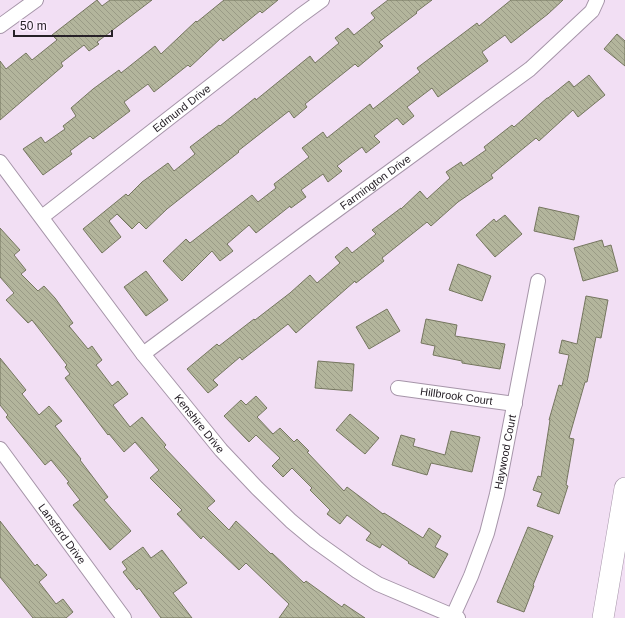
<svg xmlns="http://www.w3.org/2000/svg" width="625" height="618" font-family="Helvetica,sans-serif">
<style>
.building{fill:url(#building-back-hatch);stroke:#75765f}
.lines{fill:none;stroke-linecap:round;stroke-linejoin:round}
.minor-casing{stroke:#a695a9;stroke-width:16}
.highway-casing{stroke:#a695a9;stroke-width:22}
.minor{stroke:#fff;stroke-width:14}
.highway{stroke:#fff;stroke-width:21}
.labels{text-anchor:middle;stroke-width:4;stroke-linejoin:round;paint-order:stroke}
.street-label{font-size:11px;fill:#272128;stroke:#fdeeff}
</style>
<defs>
<pattern id="building-back-hatch" width="6" height="6" patternUnits="userSpaceOnUse"><rect width="6" height="6" fill="#b3b59c"/><path d="M-1 5l2 2M0 0l6 6M5-1l2 2" fill="none" stroke="#9a9b86"/></pattern>
</defs>
<rect width="100%" height="100%" fill="#f2dff4"/>
<!-- building -->
<g class="building">
<path d="M 97,0 L 102,6 L 110,0 L 152,0 L 97,42 L 99,44 L 89,51 L 84,45 L 61,63 L 63,66 L 0,120 L 0,61 L 6,69 L 26,53 L 32,60 L 57,40 L 52,35 Z"/>
<path d="M 224,0 L 278,0 L 262,13 L 260,11 L 223,41 L 221,38 L 190,67 L 188,65 L 154,92 L 148,84 L 124,102 L 130,111 L 93,139 L 90,136 L 70,151 L 72,154 L 43,175 L 23,149 L 41,137 L 45,143 L 65,129 L 63,126 L 76,116 L 71,108 L 93,89 L 119,70 L 121,73 L 155,46 L 161,54 L 196,21 L 197,22 Z"/>
<path d="M 388,0 L 432,0 L 416,12 L 417,13 L 379,42 L 383,46 L 358,67 L 355,64 L 305,104 L 307,107 L 294,118 L 289,111 L 238,151 L 239,152 L 167,209 L 146,229 L 139,222 L 132,229 L 117,214 L 109,221 L 121,237 L 102,253 L 83,229 L 126,194 L 128,196 L 142,182 L 168,163 L 174,171 L 195,154 L 190,147 L 219,125 L 220,126 L 255,98 L 256,100 L 310,56 L 315,63 L 339,43 L 335,38 L 348,28 L 354,35 L 375,18 L 371,13 Z"/>
<path d="M 511,0 L 563,0 L 548,14 L 511,43 L 505,35 L 482,52 L 488,61 L 438,97 L 432,88 L 407,107 L 414,116 L 403,125 L 397,118 L 374,136 L 380,142 L 366,153 L 362,147 L 337,166 L 342,171 L 328,182 L 323,174 L 301,190 L 306,197 L 291,208 L 290,206 L 256,233 L 249,225 L 227,244 L 233,251 L 220,261 L 212,251 L 182,281 L 163,261 L 186,239 L 190,243 L 252,195 L 258,202 L 276,188 L 274,184 L 309,157 L 302,148 L 323,132 L 327,138 L 370,104 L 373,109 L 420,72 L 417,68 L 477,23 L 479,26 Z"/>
<path d="M 617,34 L 625,41 L 625,66 L 604,49 Z"/>
<path d="M 589,75 L 605,95 L 578,117 L 573,110 L 539,141 L 536,138 L 491,175 L 493,178 L 458,202 L 431,226 L 427,222 L 382,258 L 384,261 L 356,283 L 355,281 L 296,333 L 288,324 L 242,360 L 240,357 L 213,380 L 218,385 L 208,393 L 187,369 L 217,344 L 219,346 L 254,319 L 255,320 L 290,293 L 310,275 L 317,283 L 340,263 L 335,257 L 347,247 L 352,253 L 376,234 L 372,230 L 401,208 L 401,209 L 420,191 L 427,199 L 450,178 L 446,172 L 461,162 L 463,166 L 486,150 L 484,147 L 512,125 L 514,127 L 547,98 L 548,98 L 569,81 L 574,87 Z"/>
<path d="M 539,207 L 579,216 L 574,240 L 534,231 Z"/>
<path d="M 505,215 L 522,234 L 495,257 L 476,235 L 494,219 L 496,222 Z"/>
<path d="M 0,228 L 20,250 L 14,255 L 26,270 L 21,274 L 38,291 L 44,286 L 55,298 L 73,323 L 69,326 L 88,349 L 92,346 L 102,360 L 96,365 L 112,386 L 118,381 L 128,394 L 113,405 L 130,427 L 142,417 L 166,445 L 164,447 L 215,501 L 207,508 L 229,530 L 236,521 L 271,554 L 272,553 L 304,583 L 306,581 L 342,607 L 344,604 L 365,618 L 279,618 L 289,604 L 246,563 L 239,570 L 203,536 L 201,539 L 177,514 L 182,510 L 150,478 L 159,470 L 135,442 L 124,452 L 109,434 L 108,435 L 65,378 L 70,374 L 65,367 L 67,365 L 32,320 L 28,323 L 6,300 L 14,293 L 0,277 Z"/>
<path d="M 602,240 L 604,247 L 611,245 L 618,271 L 583,281 L 574,248 Z"/>
<path d="M 458,264 L 491,276 L 482,301 L 449,290 Z"/>
<path d="M 146,271 L 168,300 L 146,316 L 124,287 Z"/>
<path d="M 586,296 L 608,300 L 601,338 L 596,337 L 587,382 L 585,382 L 569,438 L 574,439 L 566,485 L 568,486 L 559,514 L 537,506 L 542,493 L 533,490 L 538,476 L 541,477 L 550,420 L 549,420 L 559,385 L 562,386 L 569,355 L 559,353 L 562,340 L 577,344 Z"/>
<path d="M 387,309 L 400,331 L 369,349 L 356,327 Z"/>
<path d="M 426,319 L 457,325 L 455,336 L 505,344 L 500,369 L 462,363 L 462,361 L 433,355 L 435,346 L 421,343 Z"/>
<path d="M 0,358 L 26,390 L 22,394 L 39,415 L 49,406 L 62,421 L 55,426 L 81,459 L 80,460 L 108,497 L 104,500 L 131,531 L 110,550 L 73,505 L 80,500 L 67,483 L 69,482 L 51,460 L 45,465 L 6,417 L 8,415 L 0,405 Z"/>
<path d="M 318,361 L 354,364 L 352,391 L 315,388 Z"/>
<path d="M 256,396 L 267,408 L 257,417 L 273,434 L 280,428 L 294,442 L 297,439 L 309,451 L 307,452 L 344,491 L 347,487 L 383,514 L 384,513 L 423,538 L 429,528 L 441,536 L 435,547 L 448,554 L 434,578 L 408,563 L 409,562 L 382,544 L 380,548 L 366,540 L 371,533 L 347,515 L 340,524 L 327,514 L 330,510 L 310,490 L 312,488 L 292,468 L 283,477 L 272,466 L 280,458 L 256,435 L 249,442 L 224,416 L 241,400 L 246,405 Z"/>
<path d="M 350,414 L 379,438 L 365,454 L 336,430 Z"/>
<path d="M 451,431 L 480,437 L 472,472 L 431,463 L 427,475 L 392,465 L 401,435 L 415,439 L 413,446 L 445,455 Z"/>
<path d="M 0,521 L 35,566 L 37,564 L 47,575 L 39,582 L 56,604 L 63,599 L 73,612 L 66,618 L 33,618 L 0,577 Z"/>
<path d="M 528,527 L 553,536 L 533,585 L 534,586 L 524,612 L 497,602 Z"/>
<path d="M 143,547 L 151,558 L 162,550 L 187,583 L 173,593 L 192,618 L 161,618 L 139,588 L 137,590 L 123,572 L 127,569 L 122,562 Z"/>
</g>
<g class="lines">
<defs>
<g id="minor">
<path d="M 0,26 L 36,0"/>
<path id="s1" d="M 0,162 L 143,354 L 221,450 L 257,488 L 291,521 L 315,541 L 357,571 L 378,584 L 458,618"/>
<path id="s2" d="M 42,217 L 300,16 L 322,0"/>
<path id="s3" d="M 143,354 L 307,232 L 530,69 L 592,11 L 597,0"/>
<path id="s4" d="M 398,388 L 515,404"/>
<path id="s5" d="M 0,449 L 124,618"/>
<path id="s6" d="M 452,618 L 471,576 L 487,533 L 497,494 L 538,281"/>
</g>
<path id="highway" d="M 603,618 L 625,488"/>
</defs>
<!-- minor casing -->
<use href="#minor" class="minor-casing"/>
<!-- highway casing -->
<use href="#highway" class="highway-casing"/>
<!-- minor -->
<use href="#minor" class="minor"/>
<!-- highway -->
<use href="#highway" class="highway"/>
</g>
<g class="labels">
<!-- street labels -->
<g class="street-label">
<text dy="4" stroke="none"><textPath href="#s2" startOffset="177">Edmund Drive</textPath></text>
<text dy="4" stroke="none"><textPath href="#s3" startOffset="289">Farmington Drive</textPath></text>
<text dy="4" stroke="none"><textPath href="#s4" startOffset="59">Hillbrook Court</textPath></text>
<text dy="4" stroke="none"><textPath href="#s1" startOffset="329">Kenshire Drive</textPath></text>
<text dy="4" stroke="none"><textPath href="#s6" startOffset="175">Haywood Court</textPath></text>
<text dy="4" stroke="none"><textPath href="#s5" startOffset="105">Lansford Drive</textPath></text>
</g>
</g>
<!-- scale -->
<path d="M14 30v6h98v-6" fill="none" stroke="#272128" stroke-width="2"/>
<text x="20" y="30" font-size="12" fill="#272128" stroke="#fdeeff" stroke-width="3" paint-order="stroke">50 m</text>
</svg>
